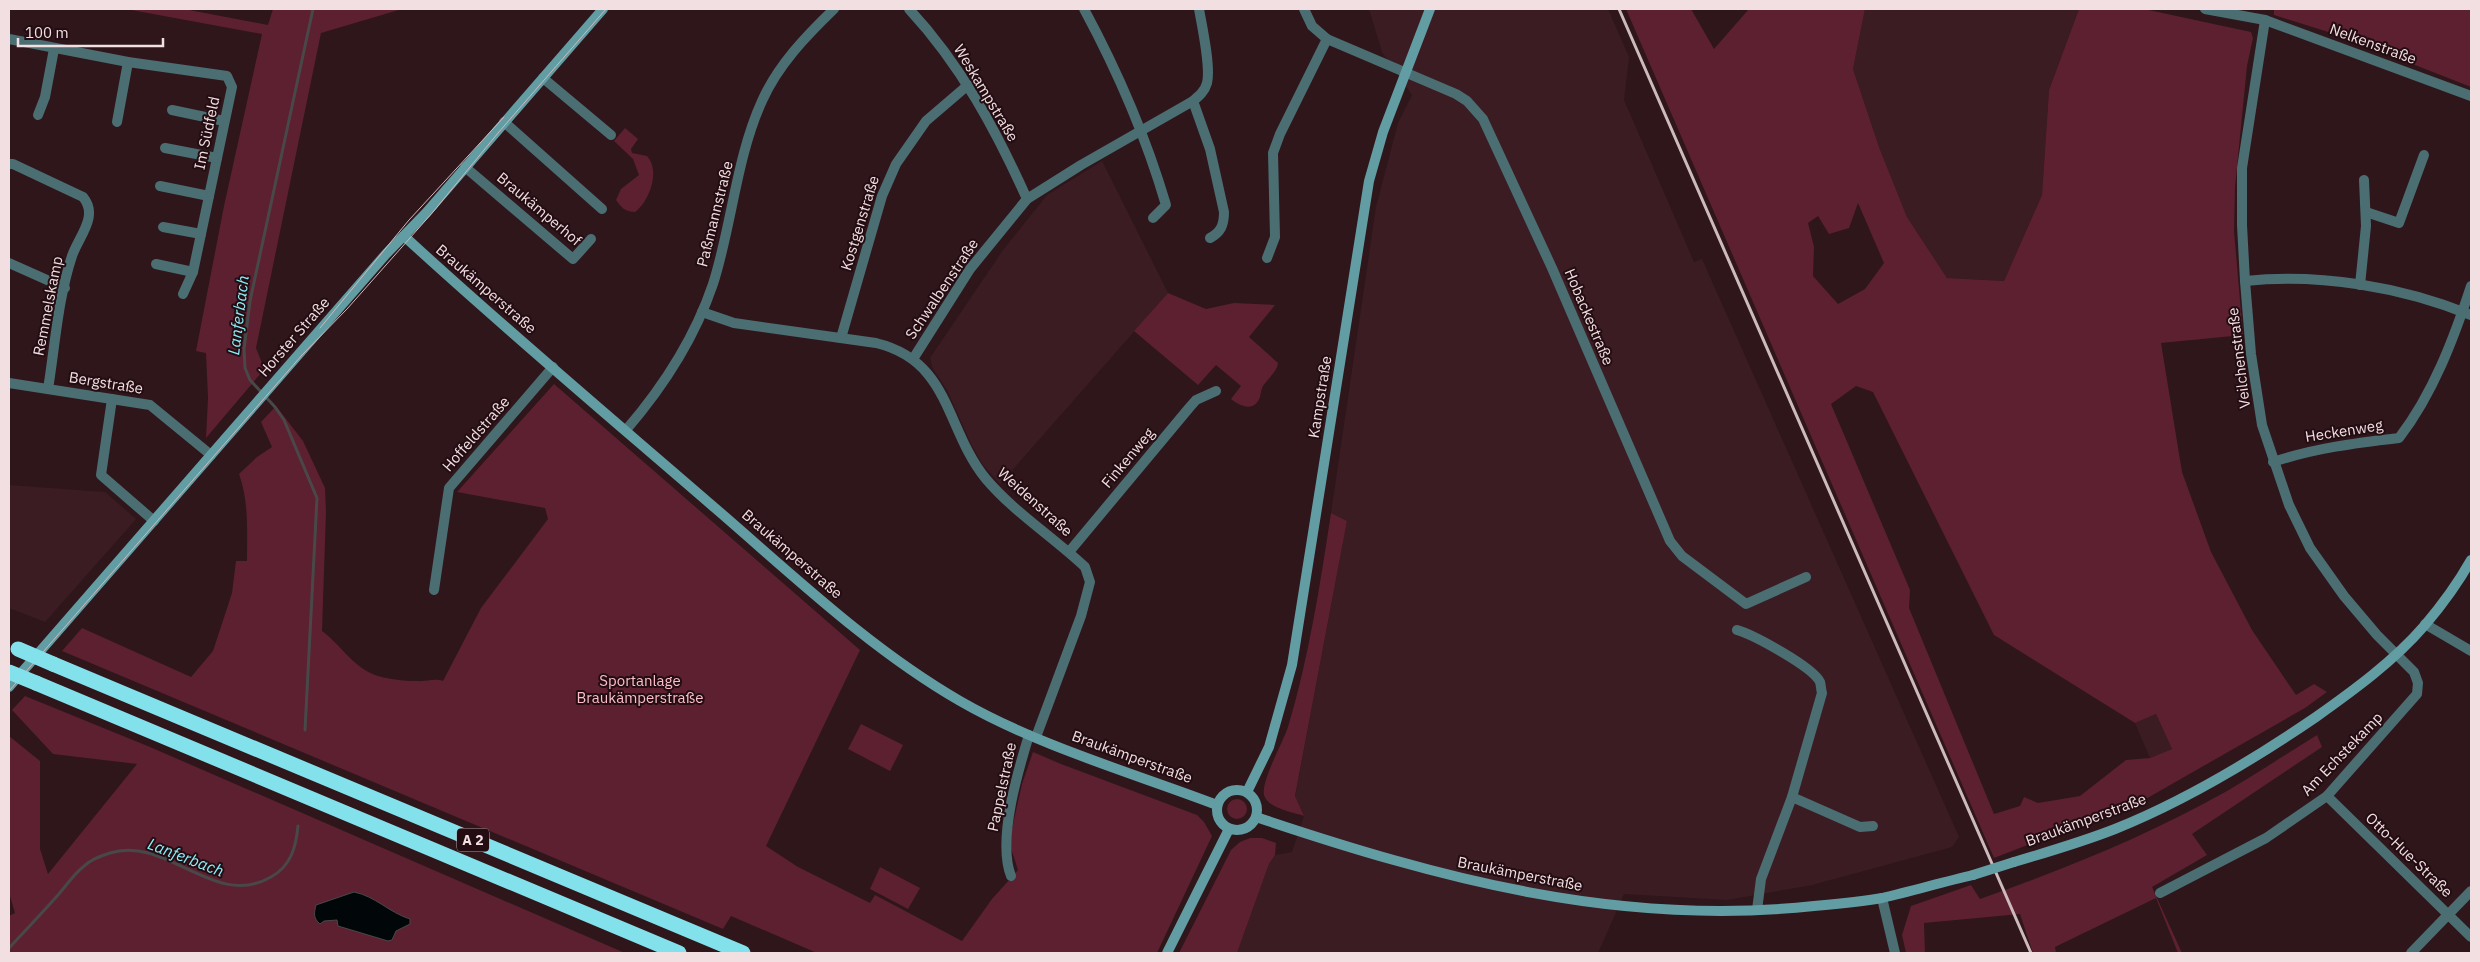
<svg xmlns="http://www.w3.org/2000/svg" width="2480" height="962" font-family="'IBM Plex Sans',sans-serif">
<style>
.built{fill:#3b1c23}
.green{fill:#5c2030;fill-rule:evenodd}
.water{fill:#010708;stroke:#494849}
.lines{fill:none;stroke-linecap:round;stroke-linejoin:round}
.stream{stroke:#494849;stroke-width:3}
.street{stroke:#4b6e72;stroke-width:10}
.secondary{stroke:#629da3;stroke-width:10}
.highway{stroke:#83e1eb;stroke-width:15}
.tram{stroke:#cdbabd;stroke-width:1}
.rail{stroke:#cdbabd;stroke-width:3}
.secondary-bridge{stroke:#629da3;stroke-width:10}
.highway-bridge{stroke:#83e1eb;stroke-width:15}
.labels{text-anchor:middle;stroke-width:4;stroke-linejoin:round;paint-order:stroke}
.shield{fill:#230d12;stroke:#b3a0a4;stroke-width:1}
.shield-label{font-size:14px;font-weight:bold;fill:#f1dfe2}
.street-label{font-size:15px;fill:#f1dfe2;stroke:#230d12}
.park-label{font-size:15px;fill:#fdbfca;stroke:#230d12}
.water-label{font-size:16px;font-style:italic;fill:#8af0fa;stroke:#230d12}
</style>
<rect width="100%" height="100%" fill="#2e161b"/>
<!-- built -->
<g class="built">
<path d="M 1369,9 L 1608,9 L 1629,57 L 1624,100 L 1694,262 L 1702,259 L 1959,837 L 1952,847 L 1812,885 L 1727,900 L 1624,894 L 1598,953 L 1237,953 L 1269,864 L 1275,855 L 1292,852 L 1304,816 L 1295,797 L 1347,521 L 1331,513 L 1376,207 L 1398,123 L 1412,95 L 1382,52 Z"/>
<path d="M 1865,9 L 2079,9 L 2049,90 L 2042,195 L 2004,281 L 1947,278 L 1907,217 L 1879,147 L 1853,69 Z"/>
<path d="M 1102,161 L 1168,293 L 1000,484 L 983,465 L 971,444 L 947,390 L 933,369 L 930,358 L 1003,250 L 1047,195 Z"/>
<path d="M 9,485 L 105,492 L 136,519 L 45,622 L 9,608 Z"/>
<path d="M 2156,714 L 2172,749 L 2150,758 L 2135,723 Z"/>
</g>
<!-- green -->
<g class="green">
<path d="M 126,9 L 184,9 L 268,25 L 273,9 L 402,9 L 321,33 L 256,348 L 262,363 L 267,366 L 206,438 L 208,398 L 206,353 L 196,351 L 224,206 L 262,34 Z"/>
<path d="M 1626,9 L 1691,9 L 1714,49 L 1749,9 L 1865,9 L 1853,69 L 1879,147 L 1907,217 L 1947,278 L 2004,281 L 2042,195 L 2049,90 L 2079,9 L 2144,9 L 2251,32 L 2253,38 L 2247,66 L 2235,187 L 2234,231 L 2243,335 L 2161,343 L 2182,472 L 2211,552 L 2252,630 L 2296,695 L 2314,684 L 2327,692 L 2305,708 L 2144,800 L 1994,858 ZM 1858,203 L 1884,263 L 1865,289 L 1838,304 L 1813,276 L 1814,247 L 1808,223 L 1818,216 L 1829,234 L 1849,228 ZM 1856,386 L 1873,392 L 1994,635 L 2135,723 L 2156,714 L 2172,749 L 2150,758 L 2126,760 L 2080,796 L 2038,803 L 2024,797 L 2020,806 L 1994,814 L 1909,608 L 1910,590 L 1831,404 Z"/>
<path d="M 2274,9 L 2471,9 L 2471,87 L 2341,36 L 2274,15 Z"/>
<path d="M 625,128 L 638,139 L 631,149 L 632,153 L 647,156 C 661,171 649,202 635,212 C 625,212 621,207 616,200 L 621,189 L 639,175 L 633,159 L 614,141 Z"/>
<path d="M 1168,293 L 1206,309 L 1234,303 L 1275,305 L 1249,337 L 1278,363 C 1277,372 1268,378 1263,386 C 1261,389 1261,393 1260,397 C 1254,413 1240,406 1231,399 L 1241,386 L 1216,365 L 1198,385 L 1134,331 Z"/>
<path d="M 554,384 L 860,650 L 766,846 L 798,867 L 870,903 L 875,895 L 962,941 L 992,899 L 1018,870 L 1009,842 L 1022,784 L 1033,752 L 1061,764 L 1197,815 L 1204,822 L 1212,836 L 1157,953 L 817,953 L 731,916 L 723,929 L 62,651 L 82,628 L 191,677 L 213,651 L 232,593 L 236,561 L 247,561 C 247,532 249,501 239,474 L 257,457 L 272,447 L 261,422 L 276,406 L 303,441 L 325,488 L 326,512 L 322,631 C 340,644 353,667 375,675 C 388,679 403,681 417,681 C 427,682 433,678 443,681 L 481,608 L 548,519 L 545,508 L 457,492 Z"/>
<path d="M 1331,513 L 1347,521 L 1295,796 L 1304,816 C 1293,812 1268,809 1264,795 C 1261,781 1283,742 1288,727 C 1309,657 1320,585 1331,513 Z"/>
<path d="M 25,696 L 150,747 L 625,953 L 9,953 L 9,916 L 15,913 L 9,893 L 9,736 L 40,761 L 40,849 L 48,874 L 137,764 L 53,754 L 12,710 Z"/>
<path d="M 861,724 L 903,745 L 890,771 L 848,749 Z"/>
<path d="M 2317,735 L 2322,747 L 2192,834 L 2207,855 L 2152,887 L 2182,953 L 2178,953 L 2156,898 L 2055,947 L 2056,953 L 2033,953 L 2020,914 L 1924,923 L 1925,953 L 1906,953 L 1902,935 L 1911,906 L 1971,885 L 1980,899 C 2065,869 2149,835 2227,791 C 2257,773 2287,754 2317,735 Z"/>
<circle cx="1237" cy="809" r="10"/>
<path d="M 1250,838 L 1262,838 L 1276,843 L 1275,855 L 1269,864 L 1237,953 L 1179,953 L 1231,850 L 1240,842 Z"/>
<path d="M 880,867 L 920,888 L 908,909 L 870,889 Z"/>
</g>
<!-- water -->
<path class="water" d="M 354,892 C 375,896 390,913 410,919 L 410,924 L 396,931 L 392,940 L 388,941 L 338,926 L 337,920 L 324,921 L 320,924 C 313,918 314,913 316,905 Z"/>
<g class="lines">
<!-- stream -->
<g class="stream">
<path d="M 305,730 L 317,498 L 284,420 L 275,407 L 250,380 L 245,368 L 244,349 L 250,301 L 313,9"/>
<path d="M 9,948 C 25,931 42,913 58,895 C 66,886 73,875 83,867 C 90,860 100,856 110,853 C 167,835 214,910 271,877 C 291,866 296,847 298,826"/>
</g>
<!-- street -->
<g class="street">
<path d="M 909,9 C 961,65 996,130 1027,199"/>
<path d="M 1084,9 C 1118,72 1146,137 1166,205 L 1153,218"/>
<path d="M 1304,9 L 1312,26 L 1327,39 L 1456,94 L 1467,101 L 1483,119 L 1552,268 L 1670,541 L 1682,556 L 1746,604 L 1806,577"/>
<path d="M 2205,9 L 2265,20 L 2471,96"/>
<path d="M 9,39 L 128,62 L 227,76 L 232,87 L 201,234 L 193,272 L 183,294"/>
<path d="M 543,78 L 611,135"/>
<path d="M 1193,101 L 1210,149 L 1224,212 C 1224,225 1221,232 1210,238"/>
<path d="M 172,110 L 224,121"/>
<path d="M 38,115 L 45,97 L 54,49"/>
<path d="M 117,122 L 128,62"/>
<path d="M 504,122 L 602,209"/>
<path d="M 165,148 L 217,158"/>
<path d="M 9,164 L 13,164 L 83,197 C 99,216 79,236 72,256 C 58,298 55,346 48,389"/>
<path d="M 465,167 L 573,259 L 591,239"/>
<path d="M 160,186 L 209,196"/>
<path d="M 2366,212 L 2399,223 L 2424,155"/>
<path d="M 163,227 L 201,234"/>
<path d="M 1267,258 L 1275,237 L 1273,153 L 1280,134 L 1327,39"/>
<path d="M 9,263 L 65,288"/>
<path d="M 156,264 L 193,272"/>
<path d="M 2245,281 C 2320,273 2402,287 2471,315"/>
<path d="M 2360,285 L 2366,226 L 2364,180"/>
<path d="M 702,312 L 734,323 L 876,343 C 951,361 945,429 986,479 C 1014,512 1053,537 1085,567 L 1090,582 L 1081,616 L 1036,737"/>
<path d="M 841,338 L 882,196 L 896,164 L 926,121 L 968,85"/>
<path d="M 913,359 L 970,269 L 1027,199 L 1081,165 L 1193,101 C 1199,96 1205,91 1207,83 C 1211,67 1202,26 1199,9"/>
<path d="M 9,383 L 150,405 L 211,455"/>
<path d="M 112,399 L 101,475 L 154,521"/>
<path d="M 626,430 C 664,386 694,340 713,284 C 732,225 736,158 762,101 C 778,65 806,36 834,9"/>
<path d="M 2273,462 C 2315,448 2356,443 2399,438 C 2433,394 2454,338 2471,286"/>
<path d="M 1069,552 L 1189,408 L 1196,400 L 1216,391"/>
<path d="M 434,590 L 449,488 L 553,367"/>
<path d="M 2425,624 L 2471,651"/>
<path d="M 1737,630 C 1754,635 1813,667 1820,682 C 1821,685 1821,690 1822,693 L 1792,797 L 1761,879 L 1757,910"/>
<path d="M 2327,796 L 2471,937"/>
<path d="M 1792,797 L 1860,827 L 1873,826"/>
<path d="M 1011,876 C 997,840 1018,771 1029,735"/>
<path d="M 2160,893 L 2266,838 L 2327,796 L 2417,694 L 2418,683 L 2414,672 L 2377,635 L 2344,596 L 2310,548 L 2289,505 L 2262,425 L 2251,354 L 2245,281 L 2242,225 L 2242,168 L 2265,20"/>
<path d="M 1882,898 L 1895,953"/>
<path d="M 2411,953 L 2471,891"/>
</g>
<!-- secondary -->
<g class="secondary">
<path d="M 404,236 C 505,329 611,418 715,508 C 794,576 870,649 960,701 C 1038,746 1133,773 1217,805"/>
<path d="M 9,687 L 386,254 L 426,213 L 603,9"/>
<circle cx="1237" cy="810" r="20"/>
<path d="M 1247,792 L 1269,747 L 1292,665 L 1369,181 L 1383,132 L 1430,9"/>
<path d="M 1256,817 C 1441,879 1618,927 1814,906 C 1837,904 1860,902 1882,898 C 1912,891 1943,882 1973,875"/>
<path d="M 2014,862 C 2048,852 2082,842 2115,829 C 2185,801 2253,760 2316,717 C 2354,690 2394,661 2425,625 C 2442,605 2458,583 2471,560"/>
<path d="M 1167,953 L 1229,829"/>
</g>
<!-- highway -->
<g class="highway">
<path d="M 53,664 L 743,953"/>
<path d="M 36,683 L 679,953"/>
</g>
<!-- tram -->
<g class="tram">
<path d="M 320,328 L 409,220 L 504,117"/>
<path d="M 9,691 L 302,355 L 347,309 L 433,212 L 498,133 L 606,9"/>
</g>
<!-- rail -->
<path class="rail" d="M 1619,9 L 2031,953"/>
<!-- secondary-bridge -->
<path class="secondary-bridge" d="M 1973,875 L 2014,862"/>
<!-- highway-bridge -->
<g class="highway-bridge">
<path d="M 18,649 L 53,664"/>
<path d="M 9,672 L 36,683"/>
</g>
</g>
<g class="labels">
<!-- shield labels -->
<rect class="shield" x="457" y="828.5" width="32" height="23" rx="4"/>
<g class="shield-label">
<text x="473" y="845">A 2</text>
</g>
<!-- street labels -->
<g class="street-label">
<text transform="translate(2373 44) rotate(20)" y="5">Nelkenstraße</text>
<text transform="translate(986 93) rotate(59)" y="5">Weskampstraße</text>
<text transform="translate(207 133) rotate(-78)" y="5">Im Südfeld</text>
<text transform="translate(539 209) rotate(40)" y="5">Braukämperhof</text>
<text transform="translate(715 214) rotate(-76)" y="5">Paßmannstraße</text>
<text transform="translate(860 223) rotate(-73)" y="5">Kostgenstraße</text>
<text transform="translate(486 289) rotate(41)" y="5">Braukämperstraße</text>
<text transform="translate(942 289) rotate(-56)" y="5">Schwalbenstraße</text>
<text transform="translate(48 306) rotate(-79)" y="5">Remmelskamp</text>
<text transform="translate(1589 317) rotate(67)" y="5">Hobackestraße</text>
<text transform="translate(294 337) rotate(-49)" y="5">Horster Straße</text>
<text transform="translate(2239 358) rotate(-97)" y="5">Veilchenstraße</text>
<text transform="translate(106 383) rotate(9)" y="5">Bergstraße</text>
<text transform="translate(1320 397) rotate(-81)" y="5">Kampstraße</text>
<text transform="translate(2344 431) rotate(-9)" y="5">Heckenweg</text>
<text transform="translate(476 434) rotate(-49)" y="5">Hoffeldstraße</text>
<text transform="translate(1128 458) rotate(-50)" y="5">Finkenweg</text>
<text transform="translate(1035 502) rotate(42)" y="5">Weidenstraße</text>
<text transform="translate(792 554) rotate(41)" y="5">Braukämperstraße</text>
<text transform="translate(2342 754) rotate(-46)" y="5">Am Echstekamp</text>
<text transform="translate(1132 757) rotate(20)" y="5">Braukämperstraße</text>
<text transform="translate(1002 787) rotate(-78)" y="5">Pappelstraße</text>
<text transform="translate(2086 820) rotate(-20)" y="5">Braukämperstraße</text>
<text transform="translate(2409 855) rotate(44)" y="5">Otto-Hue-Straße</text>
<text transform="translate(1520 874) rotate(11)" y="5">Braukämperstraße</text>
</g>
<!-- park labels -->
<g class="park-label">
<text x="640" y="686">Sportanlage<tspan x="640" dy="17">Braukämperstraße</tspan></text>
</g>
<!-- water labels -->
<g class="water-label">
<text transform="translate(238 315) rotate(-83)" y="6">Lanferbach</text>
<text transform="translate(186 857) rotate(21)" y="6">Lanferbach</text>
</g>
</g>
<!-- border -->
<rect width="2480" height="962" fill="none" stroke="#f1dfe2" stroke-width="20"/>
<!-- scale -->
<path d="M18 38v8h145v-8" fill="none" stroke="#f1dfe2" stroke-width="2.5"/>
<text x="25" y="38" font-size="15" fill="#f1dfe2" stroke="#230d12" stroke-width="4" paint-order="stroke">100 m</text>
</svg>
